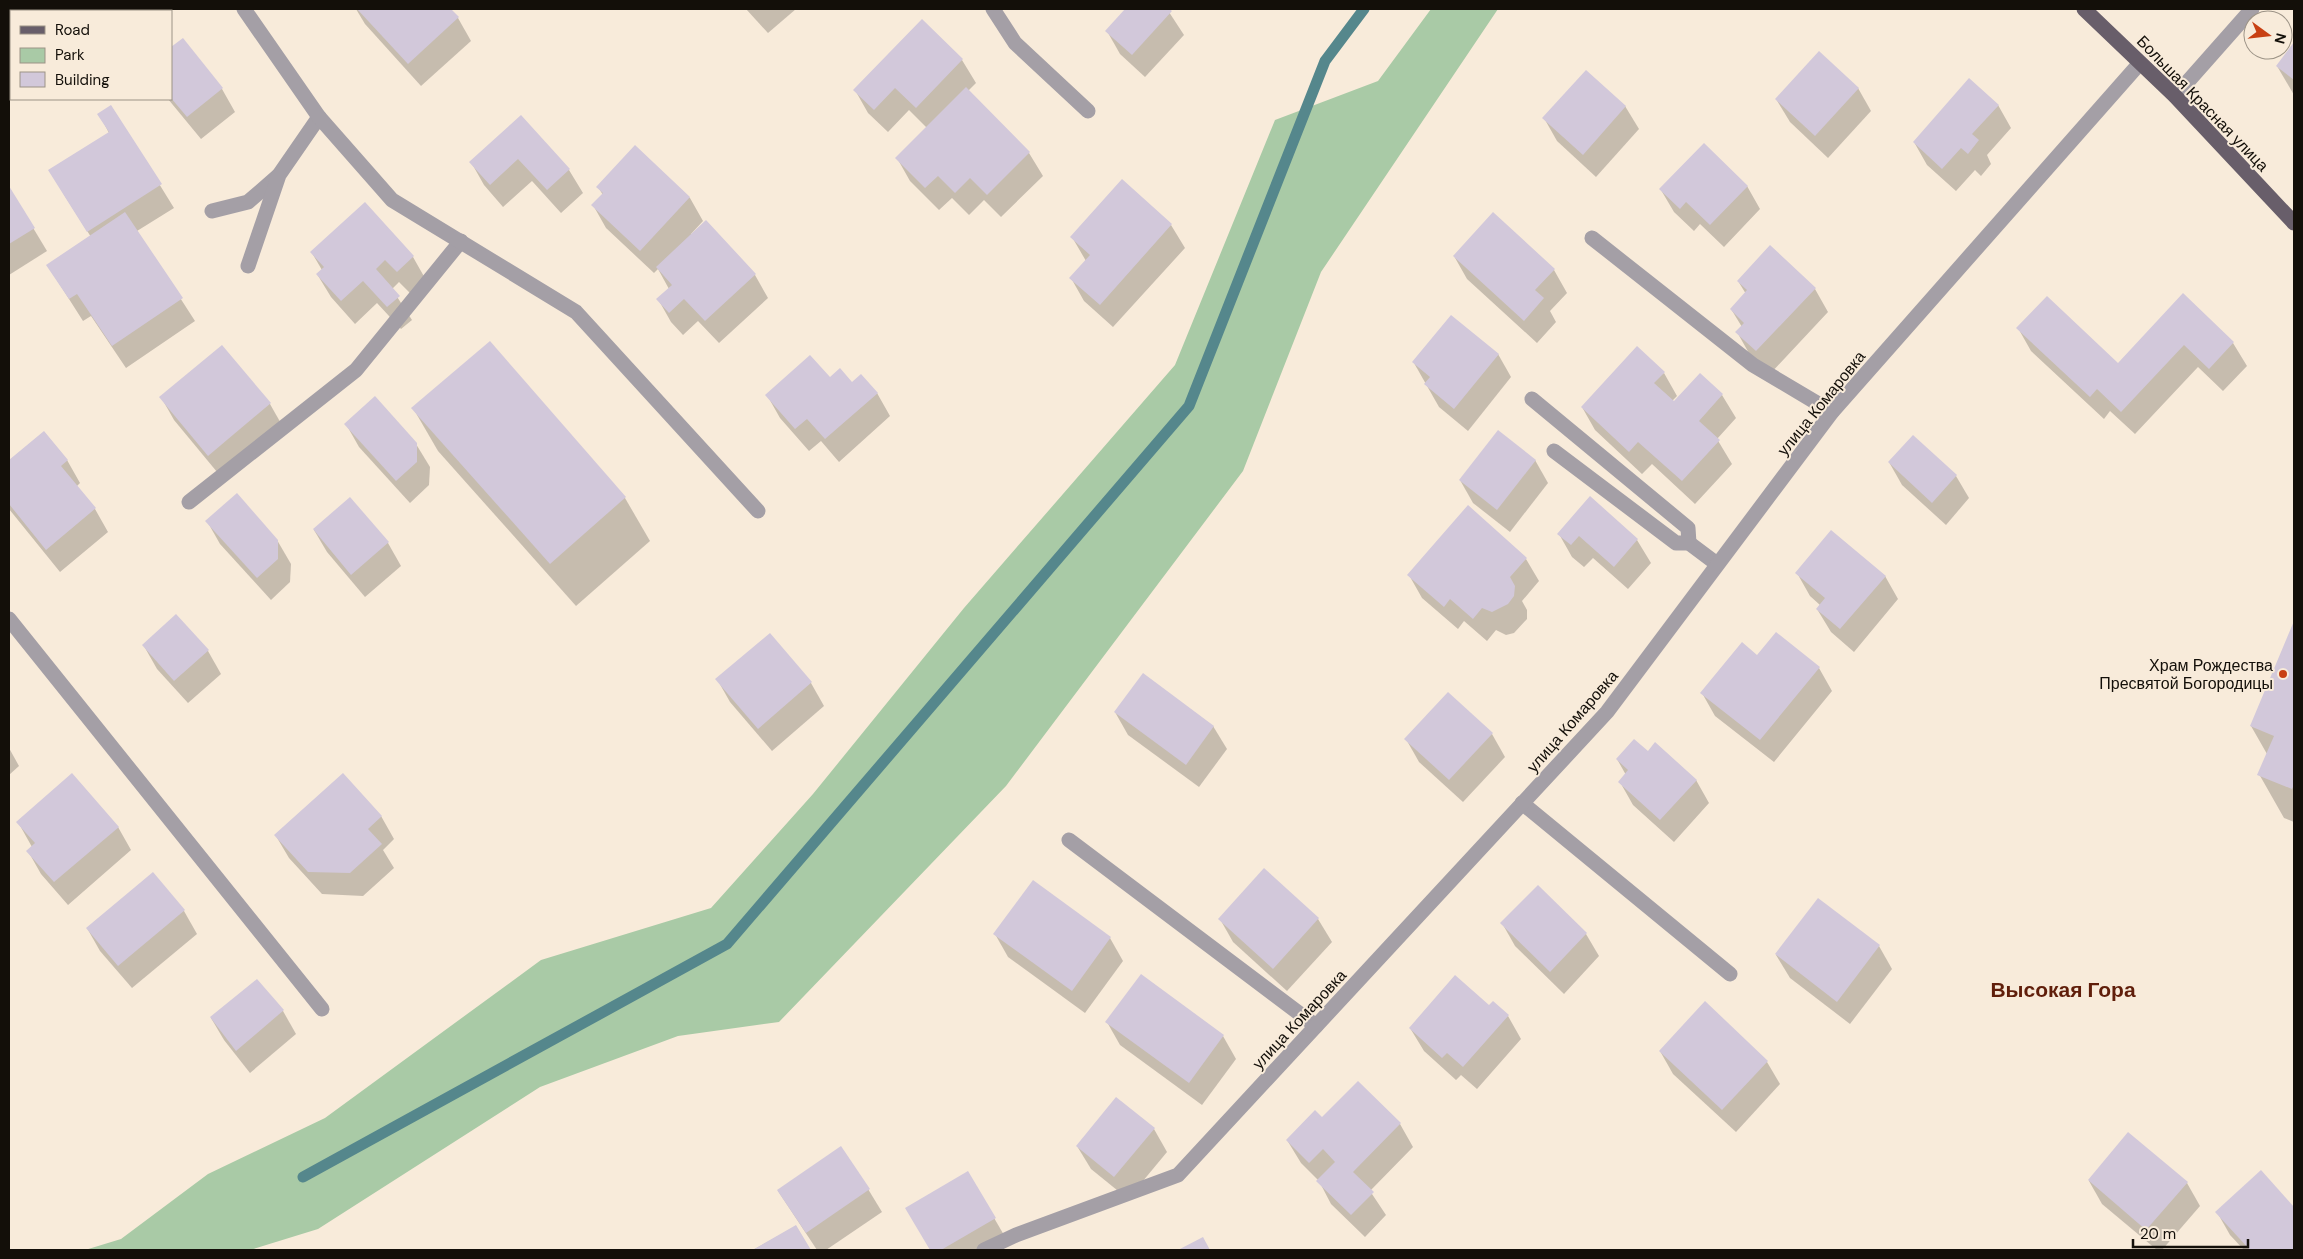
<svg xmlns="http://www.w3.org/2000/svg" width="2303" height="1259" font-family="'DM Sans',sans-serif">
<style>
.green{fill:#a9caa6}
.shadow{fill:#0003}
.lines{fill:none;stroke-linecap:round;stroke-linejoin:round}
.stream{stroke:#55878c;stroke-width:11}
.building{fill:#d2c8da}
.lane{stroke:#a49fa6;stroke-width:15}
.street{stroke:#a49fa6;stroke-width:15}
.primary{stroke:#685e6a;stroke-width:15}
.poi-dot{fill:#c84013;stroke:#f8ebda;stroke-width:2}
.labels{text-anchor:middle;stroke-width:4;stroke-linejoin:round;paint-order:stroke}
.street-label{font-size:16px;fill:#130f09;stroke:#f8ebda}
.poi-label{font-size:16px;fill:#130f09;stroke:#f8ebda;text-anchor:end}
.district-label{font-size:21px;font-weight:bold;fill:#601e0a;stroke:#f8ebda}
</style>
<rect width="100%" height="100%" fill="#f8ebda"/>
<!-- green -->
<path class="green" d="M 1431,9 L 1498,9 L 1321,272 L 1243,471 L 1006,786 L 779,1022 L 678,1036 L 540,1087 L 318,1229 L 250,1250 L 85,1250 L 121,1239 L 208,1174 L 325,1118 L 541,960 L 711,908 L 813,794 L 964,608 L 1175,365 L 1275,120 L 1378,81 Z"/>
<!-- shadow -->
<g class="shadow">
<path d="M 356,9 L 450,9 L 458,18 L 471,41 L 421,86 L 365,24 Z"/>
<path d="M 746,9 L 796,9 L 768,33 Z"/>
<path d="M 1127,9 L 1167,9 L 1184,35 L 1145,77 L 1120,54 L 1107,31 Z"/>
<path d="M 922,21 L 962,60 L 976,83 L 968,91 L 1029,153 L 1043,176 L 1001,217 L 984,200 L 969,215 L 952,198 L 939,210 L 910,181 L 897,158 L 927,128 L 909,110 L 888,132 L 868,113 L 855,90 Z"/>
<path d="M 2294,44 L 2294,95 L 2277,66 Z"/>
<path d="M 171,49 L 222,89 L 235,112 L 201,139 L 168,99 L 171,99 Z"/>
<path d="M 1858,88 L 1871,111 L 1828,158 L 1790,122 L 1776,99 Z"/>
<path d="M 1998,105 L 2011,128 L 1987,155 L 1991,164 L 1981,176 L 1975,170 L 1956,191 L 1927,165 L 1914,142 Z"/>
<path d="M 111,106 L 174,208 L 137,231 L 195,321 L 126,368 L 91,316 L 83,321 L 48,266 L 91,237 L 63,193 L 109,133 L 99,114 Z"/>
<path d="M 1625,106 L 1639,129 L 1596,177 L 1557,141 L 1544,118 Z"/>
<path d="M 521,117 L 569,170 L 583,193 L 561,213 L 532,181 L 503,207 L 484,185 L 471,162 Z"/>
<path d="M 635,147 L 690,198 L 703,221 L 691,234 L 755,275 L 768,298 L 719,343 L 698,321 L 683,335 L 671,322 L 658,299 L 669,289 L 658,269 L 654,273 L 606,228 L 593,205 L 603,195 L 598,187 Z"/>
<path d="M 1747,186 L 1760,209 L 1724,247 L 1700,224 L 1694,231 L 1674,212 L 1661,190 Z"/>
<path d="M 9,188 L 47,251 L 9,275 Z"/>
<path d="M 365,204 L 413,257 L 426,280 L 411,294 L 399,282 L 392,289 L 412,320 L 401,329 L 377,303 L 355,324 L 331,297 L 317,274 L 322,270 L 312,253 Z"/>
<path d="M 1171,225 L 1185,248 L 1113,327 L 1084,301 L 1071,278 L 1086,261 L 1072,237 Z"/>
<path d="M 1454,256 L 1554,270 L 1567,293 L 1550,311 L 1556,322 L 1537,343 L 1467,279 Z"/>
<path d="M 1738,281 L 1815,289 L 1828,312 L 1770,374 L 1750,355 L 1737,332 L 1742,327 L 1731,309 L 1746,294 Z"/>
<path d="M 2183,295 L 2233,343 L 2247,366 L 2223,391 L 2198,367 L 2135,434 L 2110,411 L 2104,419 L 2031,351 L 2018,328 L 2118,364 Z"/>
<path d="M 490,343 L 625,498 L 650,541 L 576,606 L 438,451 L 413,408 Z"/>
<path d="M 222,346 L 270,404 L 283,427 L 222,478 L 174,420 L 161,397 Z"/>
<path d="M 1498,354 L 1511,377 L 1468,431 L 1439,407 L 1414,363 Z"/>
<path d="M 1664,373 L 1677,396 L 1672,401 L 1674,403 L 1700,375 L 1722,395 L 1736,418 L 1717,439 L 1732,464 L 1695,504 L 1652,464 L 1642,474 L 1595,430 L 1582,407 Z"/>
<path d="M 830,378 L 877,393 L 890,416 L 839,462 L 821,441 L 809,451 L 780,418 L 767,395 Z"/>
<path d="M 346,424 L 416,444 L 430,467 L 429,485 L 410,503 L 359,447 Z"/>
<path d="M 44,432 L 67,460 L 80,483 L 76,487 L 95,509 L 108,532 L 60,572 L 9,509 L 9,461 Z"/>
<path d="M 1535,460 L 1548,483 L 1510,532 L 1473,503 L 1460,480 Z"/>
<path d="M 1889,462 L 1956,476 L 1969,498 L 1946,525 L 1902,485 Z"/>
<path d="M 1590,498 L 1637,540 L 1651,563 L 1628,589 L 1593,558 L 1584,567 L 1572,557 L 1559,534 Z"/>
<path d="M 350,499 L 388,543 L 401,566 L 365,597 L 327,552 L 314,530 Z"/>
<path d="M 207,521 L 277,540 L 291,564 L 290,582 L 271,600 L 220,544 Z"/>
<path d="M 1526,559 L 1539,581 L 1522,601 L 1527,610 L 1527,619 L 1514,633 L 1506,635 L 1496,630 L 1487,641 L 1464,621 L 1458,629 L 1422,598 L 1409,575 Z"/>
<path d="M 1797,573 L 1885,576 L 1898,599 L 1854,652 L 1831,632 L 1817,609 L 1820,605 L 1810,596 Z"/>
<path d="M 2294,625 L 2294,822 L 2284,818 L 2259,774 L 2267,754 L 2251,726 Z"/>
<path d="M 770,634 L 811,683 L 824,706 L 772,751 L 730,702 L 717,679 Z"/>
<path d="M 1776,634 L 1819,668 L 1832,691 L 1774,762 L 1715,716 L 1702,693 L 1757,657 Z"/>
<path d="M 144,646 L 208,651 L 221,674 L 188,703 L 157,669 Z"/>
<path d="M 1115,712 L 1213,726 L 1227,749 L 1199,787 L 1128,735 Z"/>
<path d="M 1492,734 L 1505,757 L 1463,802 L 1419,762 L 1406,739 Z"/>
<path d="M 9,748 L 19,766 L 9,775 Z"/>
<path d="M 1648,753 L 1696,780 L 1709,803 L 1674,842 L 1633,805 L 1620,782 L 1626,775 L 1617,759 Z"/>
<path d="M 381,816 L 394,839 L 383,850 L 394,868 L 363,896 L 322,894 L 289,858 L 276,836 Z"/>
<path d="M 18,822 L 118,827 L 131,850 L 68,905 L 41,874 L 28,851 L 32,847 Z"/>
<path d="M 1264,870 L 1318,919 L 1332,942 L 1287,991 L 1233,942 L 1220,919 Z"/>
<path d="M 153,874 L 184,911 L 197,934 L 132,988 L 100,951 L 87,928 Z"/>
<path d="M 1502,923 L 1586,934 L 1599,956 L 1564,994 L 1515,946 Z"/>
<path d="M 995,934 L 1110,938 L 1123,961 L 1085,1013 L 1008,957 Z"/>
<path d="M 1879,946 L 1892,969 L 1850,1024 L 1790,978 L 1776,955 Z"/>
<path d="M 257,980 L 283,1011 L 296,1034 L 250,1073 L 224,1040 L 211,1018 Z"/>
<path d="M 1489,1007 L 1508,1016 L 1521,1039 L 1477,1089 L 1461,1075 L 1456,1080 L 1424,1051 L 1410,1028 Z"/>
<path d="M 1107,1022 L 1223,1036 L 1236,1059 L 1202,1105 L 1120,1045 Z"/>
<path d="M 1660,1051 L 1767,1062 L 1780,1084 L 1736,1132 L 1673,1074 Z"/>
<path d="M 1358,1082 L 1400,1124 L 1413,1147 L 1370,1191 L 1386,1215 L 1365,1237 L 1331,1204 L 1319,1181 L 1301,1163 L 1287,1140 L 1322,1119 Z"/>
<path d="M 1154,1129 L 1167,1152 L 1128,1199 L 1091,1169 L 1077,1146 Z"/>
<path d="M 2261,1172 L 2294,1209 L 2294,1250 L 2244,1250 L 2230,1235 L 2217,1212 Z"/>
<path d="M 968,1173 L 1008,1242 L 993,1250 L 932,1250 L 907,1208 Z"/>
<path d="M 2089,1181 L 2187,1183 L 2200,1206 L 2162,1250 L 2157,1250 L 2102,1204 Z"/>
<path d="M 868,1189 L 882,1212 L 826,1250 L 817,1250 L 778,1191 Z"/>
<path d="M 796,1226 L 810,1250 L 753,1250 Z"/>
</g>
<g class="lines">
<!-- stream -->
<path class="stream" d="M 303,1177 L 727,944 L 1189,406 L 1325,61 L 1364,9"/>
</g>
<!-- building -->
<g class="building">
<path d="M 357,9 L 451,9 L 459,17 L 408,64 Z"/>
<path d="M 1125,9 L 1169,9 L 1172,11 L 1132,55 L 1105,31 Z"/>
<path d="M 922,19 L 963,59 L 916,108 L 895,88 L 874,110 L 853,90 Z"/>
<path d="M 183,38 L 223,88 L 187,117 L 171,98 L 171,47 Z"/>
<path d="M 2294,42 L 2294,80 L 2276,66 Z"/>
<path d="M 1819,51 L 1859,88 L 1815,136 L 1775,99 Z"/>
<path d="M 1586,70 L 1626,106 L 1583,155 L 1542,118 Z"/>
<path d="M 1969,78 L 1999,105 L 1972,134 L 1979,140 L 1968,154 L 1961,148 L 1942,169 L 1913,142 Z"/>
<path d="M 966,87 L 1030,152 L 987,195 L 970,178 L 955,193 L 938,176 L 925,188 L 895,158 Z"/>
<path d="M 111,105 L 162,184 L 87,232 L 48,170 L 109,132 L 97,114 Z"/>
<path d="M 521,115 L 570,169 L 547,190 L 518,159 L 490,185 L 469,162 Z"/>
<path d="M 1704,143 L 1748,186 L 1710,225 L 1686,202 L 1680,209 L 1659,189 Z"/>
<path d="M 635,145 L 690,197 L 640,251 L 591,205 L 603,193 L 596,187 Z"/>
<path d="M 1122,179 L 1172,224 L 1100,305 L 1069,278 L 1090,255 L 1070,237 Z"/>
<path d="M 9,186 L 35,228 L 9,244 Z"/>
<path d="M 365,202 L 414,256 L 397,272 L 385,260 L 376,269 L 400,296 L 387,307 L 363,281 L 341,301 L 316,274 L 324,267 L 310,252 Z"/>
<path d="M 125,212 L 183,298 L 112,346 L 77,294 L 69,299 L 46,265 Z"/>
<path d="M 1493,212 L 1555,269 L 1535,290 L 1544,298 L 1524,321 L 1453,256 Z"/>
<path d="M 706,220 L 756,274 L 705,321 L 684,299 L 669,313 L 656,299 L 672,285 L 656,267 Z"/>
<path d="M 1770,245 L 1816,288 L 1756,351 L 1735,332 L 1744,323 L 1730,309 L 1747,290 L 1737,281 Z"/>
<path d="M 2183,293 L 2234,342 L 2209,369 L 2184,345 L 2121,412 L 2097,389 L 2090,397 L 2016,328 L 2047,296 L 2118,363 Z"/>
<path d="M 1451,315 L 1499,354 L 1454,409 L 1424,384 L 1430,377 L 1412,362 Z"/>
<path d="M 490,341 L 626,497 L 550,564 L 411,408 Z"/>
<path d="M 222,345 L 271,403 L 208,456 L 159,397 Z"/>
<path d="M 1637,346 L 1665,372 L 1654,383 L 1674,401 L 1700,373 L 1723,394 L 1699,421 L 1720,440 L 1682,481 L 1638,442 L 1629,452 L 1581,407 Z"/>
<path d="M 810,355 L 830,377 L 840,368 L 852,382 L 861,374 L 878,393 L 825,439 L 807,419 L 795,429 L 765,395 Z"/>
<path d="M 375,396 L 417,443 L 417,462 L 396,481 L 344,424 Z"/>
<path d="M 1498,430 L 1536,460 L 1497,510 L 1459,480 Z"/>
<path d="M 44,431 L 68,460 L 61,466 L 96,508 L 46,550 L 9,504 L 9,460 Z"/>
<path d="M 1913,435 L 1957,475 L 1932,503 L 1888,462 Z"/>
<path d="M 237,493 L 278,540 L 278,559 L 257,578 L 205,521 Z"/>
<path d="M 1590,496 L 1638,539 L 1614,567 L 1579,536 L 1571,545 L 1557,534 Z"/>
<path d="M 350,497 L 389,542 L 351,575 L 313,529 Z"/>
<path d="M 1468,505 L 1527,558 L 1510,577 L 1515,586 L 1514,596 L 1508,604 L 1492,612 L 1482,608 L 1473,619 L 1450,599 L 1444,607 L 1407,575 Z"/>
<path d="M 1831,530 L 1886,576 L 1840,629 L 1816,609 L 1825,598 L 1795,573 Z"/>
<path d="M 176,614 L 209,650 L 174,681 L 142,645 Z"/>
<path d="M 2294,621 L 2294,785 L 2292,789 L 2257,775 L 2274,736 L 2250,726 Z"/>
<path d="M 1776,632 L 1820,667 L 1760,740 L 1700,693 L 1742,642 L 1757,655 Z"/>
<path d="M 770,633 L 812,682 L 758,729 L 715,679 Z"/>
<path d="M 1143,673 L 1214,726 L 1186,765 L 1114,712 Z"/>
<path d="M 1448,692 L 1493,733 L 1449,780 L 1404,739 Z"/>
<path d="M 1634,739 L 1648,751 L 1655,742 L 1697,780 L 1660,820 L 1618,782 L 1628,770 L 1616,759 Z"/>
<path d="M 72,773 L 119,827 L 54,882 L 26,851 L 35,843 L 16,822 Z"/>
<path d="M 343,773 L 382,816 L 368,829 L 382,844 L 350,873 L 308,872 L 274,835 Z"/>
<path d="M 1264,868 L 1319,918 L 1273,969 L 1218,919 Z"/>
<path d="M 153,872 L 185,910 L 118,966 L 86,928 Z"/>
<path d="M 1033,880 L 1111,937 L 1072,991 L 993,934 Z"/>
<path d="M 1538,885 L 1587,933 L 1550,972 L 1500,923 Z"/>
<path d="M 1818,898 L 1880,945 L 1837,1002 L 1775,954 Z"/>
<path d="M 1141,974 L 1224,1035 L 1189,1083 L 1105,1022 Z"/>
<path d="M 1455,975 L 1489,1005 L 1493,1001 L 1509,1015 L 1463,1067 L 1447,1053 L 1442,1058 L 1409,1028 Z"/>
<path d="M 257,979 L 284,1010 L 236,1051 L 210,1017 Z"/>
<path d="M 1705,1001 L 1768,1061 L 1722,1110 L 1659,1051 Z"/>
<path d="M 1358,1081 L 1401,1123 L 1353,1172 L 1374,1192 L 1351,1215 L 1316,1181 L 1335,1162 L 1323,1149 L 1309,1163 L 1286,1140 L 1315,1110 L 1322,1117 Z"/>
<path d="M 1116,1097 L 1155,1128 L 1114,1177 L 1076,1146 Z"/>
<path d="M 2128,1132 L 2188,1182 L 2146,1230 L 2088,1180 Z"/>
<path d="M 841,1146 L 870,1189 L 806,1233 L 777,1190 Z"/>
<path d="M 2261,1170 L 2294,1207 L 2294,1250 L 2250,1250 L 2215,1212 Z"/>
<path d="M 968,1171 L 996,1218 L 941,1250 L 930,1250 L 905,1208 Z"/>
<path d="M 796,1225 L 811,1250 L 752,1250 L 756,1248 Z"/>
<path d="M 1203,1237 L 1210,1250 L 1178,1250 Z"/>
</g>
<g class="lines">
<!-- lane -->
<g class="lane">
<path d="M 212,211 L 248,202 L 278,176"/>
<path d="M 1592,238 L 1753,365 L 1832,412"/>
<path d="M 248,266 L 279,175 L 319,117"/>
<path d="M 1532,399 L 1688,528 L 1689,543"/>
<path d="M 1554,451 L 1676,543 L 1689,543 L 1717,564"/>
<path d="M 189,502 L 356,370 L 461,241"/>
<path d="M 1522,803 L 1730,974"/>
<path d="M 1069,840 L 1316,1026"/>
</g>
<!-- street -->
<g class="street">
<path d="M 244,9 L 319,117 L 392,200 L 576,312 L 758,511"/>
<path d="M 993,9 L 1015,43 L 1088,111"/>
<path d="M 2175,96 L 2252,9"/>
<path d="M 9,619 L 322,1009"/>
<path d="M 984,1250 L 1016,1235 L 1178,1175 L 1607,712 L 1832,412 L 2140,63"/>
</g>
<!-- primary -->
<path class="primary" d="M 2084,9 L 2175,96 L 2294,223"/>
</g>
<!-- markers -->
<circle class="poi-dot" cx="2283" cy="674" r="5"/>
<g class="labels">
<!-- street labels -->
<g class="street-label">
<text transform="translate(2203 103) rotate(46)" y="6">Большая Красная улица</text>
<text transform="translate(1821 403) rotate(-51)" y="6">улица Комаровка</text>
<text transform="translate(1572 721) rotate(-49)" y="6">улица Комаровка</text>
<text transform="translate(1299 1019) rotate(-47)" y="6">улица Комаровка</text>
</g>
<!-- poi labels -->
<g class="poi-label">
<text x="2273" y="671">Храм Рождества<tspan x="2273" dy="18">Пресвятой Богородицы</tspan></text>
</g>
<!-- district labels -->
<g class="district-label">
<text x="2063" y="997">Высокая Гора</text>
</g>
</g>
<!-- border -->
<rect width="2303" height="1259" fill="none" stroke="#130f09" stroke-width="20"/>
<!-- legend -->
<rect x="10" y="10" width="162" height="90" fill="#f8ebda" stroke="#9c9386"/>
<rect x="20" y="26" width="25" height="8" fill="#685e6a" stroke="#9c9386"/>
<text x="55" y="35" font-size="15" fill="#130f09">Road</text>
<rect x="20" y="48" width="25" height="15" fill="#a9caa6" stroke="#9c9386"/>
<text x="55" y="60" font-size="15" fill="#130f09">Park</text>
<rect x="20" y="72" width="25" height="15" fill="#d2c8da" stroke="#9c9386"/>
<text x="55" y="85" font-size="15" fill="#130f09">Building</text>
<!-- north arrow -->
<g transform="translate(2268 35) rotate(105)"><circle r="24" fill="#f8ebda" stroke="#9c9386"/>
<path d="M0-4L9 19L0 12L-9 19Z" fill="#c84013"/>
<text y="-8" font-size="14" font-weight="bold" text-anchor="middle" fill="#130f09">N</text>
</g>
<!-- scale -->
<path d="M2133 1239v8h115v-8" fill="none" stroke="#130f09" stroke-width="2.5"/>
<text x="2140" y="1239" font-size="15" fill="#130f09" stroke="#f8ebda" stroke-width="4" paint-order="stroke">20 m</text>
</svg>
